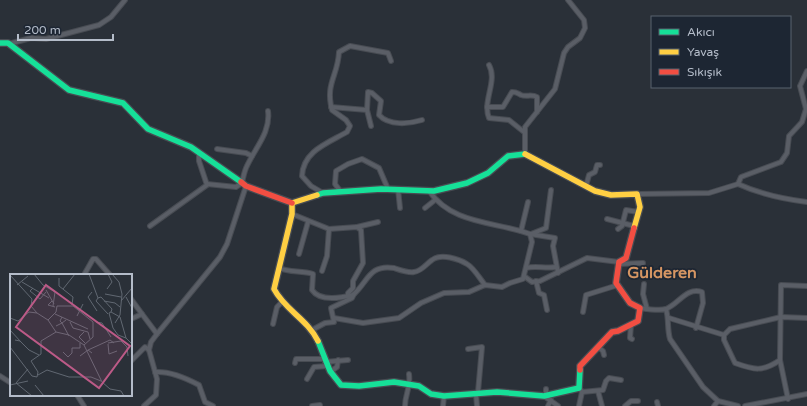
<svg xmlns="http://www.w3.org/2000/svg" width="807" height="406" font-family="'Varela Round',sans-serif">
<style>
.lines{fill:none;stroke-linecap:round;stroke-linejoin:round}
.street-casing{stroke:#484c53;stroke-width:6}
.fast-casing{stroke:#484c53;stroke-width:8}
.slow-casing{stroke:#484c53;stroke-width:8}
.jam-casing{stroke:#484c53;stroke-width:8}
.street{stroke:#5a5e66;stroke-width:4}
.fast{stroke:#16e098;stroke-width:5.5}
.slow{stroke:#ffcf43;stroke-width:5.5}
.jam{stroke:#f24e42;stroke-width:5.5}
.labels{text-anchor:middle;stroke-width:3.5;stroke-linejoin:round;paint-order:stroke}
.quarter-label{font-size:16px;font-weight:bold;fill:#d59563;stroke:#1d2633}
.inset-road{fill:none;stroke:#616872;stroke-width:1}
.view{fill:#bc5a87;fill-opacity:0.15;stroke:#bc5a87;stroke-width:2}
.inset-edge{fill:none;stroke:#b4bcc9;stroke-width:2}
</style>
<rect width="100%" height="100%" fill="#2a3038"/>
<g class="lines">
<defs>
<g id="street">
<path d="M 14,47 L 12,43 L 31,38 L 46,39 L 99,25 L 111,17 L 125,0"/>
<path d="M 489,65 C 498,81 482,101 489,118 L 509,120 L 524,132"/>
<path d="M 331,107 L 367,110 L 371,126"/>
<path d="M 487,107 L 503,107 L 512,92 C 517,92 517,93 521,95 C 526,97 532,94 537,97 L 537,112"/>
<path d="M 367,110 L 368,92 L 372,93 L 381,101 L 379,115 C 389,126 409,124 422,120"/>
<path d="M 217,149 L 246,153 L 252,156"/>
<path d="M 525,154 L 525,127 L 555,89 L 564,53 L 568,47 L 580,38 L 585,28 L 584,20 L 568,0"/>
<path d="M 207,184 L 236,187 L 242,183 C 243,178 244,173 246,168 C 254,149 271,133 268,111"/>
<path d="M 738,184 L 741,177 L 781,162 L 787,153 L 789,136 L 802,122 L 806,109 L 800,86 L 807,71"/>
<path d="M 586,186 L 589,175 L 595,172 L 597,165 L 600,165"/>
<path d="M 398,189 L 400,208"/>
<path d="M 341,192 L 335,184 L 336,171 L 348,164 L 362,159 L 379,168 L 388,189"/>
<path d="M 323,193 L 311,186 L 302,176 C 303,151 328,143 347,132 L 350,126 L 346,120 L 332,110 C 325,83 338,76 339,52 L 350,46 L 388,53 L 391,61"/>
<path d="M 637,194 L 709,193 L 738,184 C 760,194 783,199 807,202"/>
<path d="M 425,208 L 435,200"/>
<path d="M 292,214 L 329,229 L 357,227 L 361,230 L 363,263 L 353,281 L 353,288 L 348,293 L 348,296"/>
<path d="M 607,219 L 634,226"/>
<path d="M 150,226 L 207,185 L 199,161 L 199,153"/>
<path d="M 357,227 L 378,222"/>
<path d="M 618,229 L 622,226 L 626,210 L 638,212"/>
<path d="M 521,231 L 528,202"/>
<path d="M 530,234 L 555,238 L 553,246 L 558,273"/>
<path d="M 531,234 L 546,228 L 551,190"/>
<path d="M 299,254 L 308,222"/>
<path d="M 619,264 L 643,263"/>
<path d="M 279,268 C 290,273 302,270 313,274 L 312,290 C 320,302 341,298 353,295 C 368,282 369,264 394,268 C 400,270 408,273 414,272 C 422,271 426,264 432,260 C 441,253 459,259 467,264 C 474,268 480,279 485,285"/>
<path d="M 526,268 C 536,265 545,269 556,267"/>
<path d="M 322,271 L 327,256 L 329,229"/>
<path d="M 84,275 L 93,259 L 96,259 L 110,275"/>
<path d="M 524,276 L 532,282 L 540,281 L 587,258 L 619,262"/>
<path d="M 536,281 L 539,293 L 544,295 L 547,310"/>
<path d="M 644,284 L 643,294 L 647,309"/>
<path d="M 131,299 L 142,314"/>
<path d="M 640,308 C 647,309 659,311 666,309 C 679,304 686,287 702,292 L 703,303 L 696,328"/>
<path d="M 666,309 C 669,319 667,329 670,339 L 703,387 L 718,401 L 738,406"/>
<path d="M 583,312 L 586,295 L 618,285"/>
<path d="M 334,318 L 363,323 L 399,318 L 421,303 L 444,293 L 469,292 L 485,285 L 502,287 L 510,283 L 523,279 L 532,242 L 530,234 C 494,221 453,225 429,191"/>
<path d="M 669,318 L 724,335 L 724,340 L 735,363 C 754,370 763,372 780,360 L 788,399"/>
<path d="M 131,319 L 142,314 L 157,334"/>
<path d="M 273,324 L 277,307 L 281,303"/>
<path d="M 631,325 L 630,338 L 632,339"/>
<path d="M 312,330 L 325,323 L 334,322 L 331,308 L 352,298 L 354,294"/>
<path d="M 724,335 L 730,329 L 781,317 L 807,318"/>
<path d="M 598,347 L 603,351 L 604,355"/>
<path d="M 468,349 L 482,347 L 478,392 L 476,394 L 477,406"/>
<path d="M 780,360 L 781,285 L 807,286"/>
<path d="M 131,361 L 145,347 L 149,350 L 151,342 L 157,334 L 220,257 L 227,244 L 246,186"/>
<path d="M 325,362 L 348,360"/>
<path d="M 295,363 L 296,359 L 323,359"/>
<path d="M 155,372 C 170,371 186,378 199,385 L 205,402 L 213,406"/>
<path d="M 330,372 L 337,367 L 338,360"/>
<path d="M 0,376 L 11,383"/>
<path d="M 307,379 L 314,367 L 327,366"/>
<path d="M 598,391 L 602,406"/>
<path d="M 582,392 L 603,390 L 606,381 L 609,378 L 621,380"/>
<path d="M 77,395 L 84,406"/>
<path d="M 546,395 L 546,389"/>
<path d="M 544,396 L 558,406"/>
<path d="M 657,402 L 658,406"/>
<path d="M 144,406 L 156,395 L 157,379 L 149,350"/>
<path d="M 312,406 L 320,405"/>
<path d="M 405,406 C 405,393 411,389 409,374"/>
<path d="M 443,406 L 444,396"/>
<path d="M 548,406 L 551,400"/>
<path d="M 579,406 L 582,392 L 581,390"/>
<path d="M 625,406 L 631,401 L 638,401"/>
<path d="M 714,406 L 718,401"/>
<path d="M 745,406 L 807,394"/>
</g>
<g id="fast">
<path d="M 0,43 L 8,43 L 69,90 L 123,103 L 148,129 L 191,147 L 241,182"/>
<path d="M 317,195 L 323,193 L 381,189 L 434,191 L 467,183 L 488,173 L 508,156 L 525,154"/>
<path d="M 318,341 L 330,371 L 341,385 L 359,386 L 394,382 L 419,386 L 431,394 L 444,396 L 497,392 L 544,396 L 579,388 L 580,370"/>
</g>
<g id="slow">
<path d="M 525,154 L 595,191 L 611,195 L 637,194 L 640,207 L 634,228"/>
<path d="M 317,195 L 292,203 L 292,214 L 274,289 C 285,310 307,319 318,341"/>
</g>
<g id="jam">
<path d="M 241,182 L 246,186 L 292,203"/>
<path d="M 580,370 L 580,366 L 612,332 L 618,331 L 638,321 L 640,308 L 630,303 L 616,283 L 619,262 L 626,258 L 634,228"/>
</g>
</defs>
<!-- street casing -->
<use href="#street" class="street-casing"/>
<!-- fast casing -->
<use href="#fast" class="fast-casing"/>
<!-- slow casing -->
<use href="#slow" class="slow-casing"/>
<!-- jam casing -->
<use href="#jam" class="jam-casing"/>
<!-- street -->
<use href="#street" class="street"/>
<!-- fast -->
<use href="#fast" class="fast"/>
<!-- slow -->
<use href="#slow" class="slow"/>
<!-- jam -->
<use href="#jam" class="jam"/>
</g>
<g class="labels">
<!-- quarter labels -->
<g class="quarter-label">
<text x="662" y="278">Gülderen</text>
</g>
</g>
<!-- overview -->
<g transform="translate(10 274)">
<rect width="122" height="122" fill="#2a3038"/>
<path class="inset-road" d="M 24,0 L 33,11 L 45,18 L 43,32M 79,0 L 88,24 L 91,23 L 102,35 L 101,38M 102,0 L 109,8 L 112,20 L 110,41 L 105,49M 0,1 L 22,25 L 21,32 L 27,39 L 38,46M 49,4 L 49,12 L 63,23 L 62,31M 12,8 L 39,24M 7,11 L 18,2M 23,14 L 20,17 L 30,25 L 36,18M 53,15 L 65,0M 97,15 L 102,8 L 98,0M 36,16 L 44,30M 82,18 L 78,23 L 87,37M 95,20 L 111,23M 116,23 L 122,34M 88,24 L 86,27 L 98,40M 42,27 L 38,31 L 45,33M 94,27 L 105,29 L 110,33M 111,27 L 122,14M 45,40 L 78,55M 67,42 L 73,30M 0,44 L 8,47 L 19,38 L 27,39M 56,46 L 52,49 L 59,62M 60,48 L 63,54 L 78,58 L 80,65M 86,48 L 92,49 L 101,63M 46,52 L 52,49 L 50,47 L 52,43M 0,56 L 11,68M 74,58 L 69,63 L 75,69M 116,64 L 108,61 L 103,54 L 99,39 L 101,38 L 110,43 L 116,64 L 122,70M 5,66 L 10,67 L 19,76 L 29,81M 111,67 L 117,73 L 118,82M 98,69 L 111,67M 98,70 L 99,80 L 107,77M 74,71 L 92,108 L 100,115 L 111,117 L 114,122M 0,73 L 22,102 L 27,103 L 28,98 L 21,87 L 31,80 L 31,67 L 46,58 L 59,61 L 74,71 L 83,63 L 83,48 L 63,32 L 47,32 L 46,38 L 38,46 L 46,58M 78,76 L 100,66 L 104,69M 53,78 L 58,83 L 62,79 L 62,74 L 70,74 L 70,69M 70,82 L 78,76 L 82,79M 18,95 L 6,109 L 22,122M 28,101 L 37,96 L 59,103 L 81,103 L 91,107M 0,111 L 18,107M 25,111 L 34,122"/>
<path class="view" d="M 36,11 L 120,72 L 89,114 L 6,53 Z"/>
<rect width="122" height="122" class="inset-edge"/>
</g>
<!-- legend -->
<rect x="651" y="16" width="140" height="72" fill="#1d2633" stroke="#59626f"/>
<rect x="659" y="29" width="20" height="6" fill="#16e098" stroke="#59626f"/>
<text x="687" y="36" font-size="12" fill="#b4bcc9">Akıcı</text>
<rect x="659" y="49" width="20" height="6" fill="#ffcf43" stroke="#59626f"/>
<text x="687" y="56" font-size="12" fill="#b4bcc9">Yavaş</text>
<rect x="659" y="69" width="20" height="6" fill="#f24e42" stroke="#59626f"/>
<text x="687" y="76" font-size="12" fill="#b4bcc9">Sıkışık</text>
<!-- scale -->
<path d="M18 34v6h95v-6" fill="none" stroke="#b4bcc9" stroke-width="2"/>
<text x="24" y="34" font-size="12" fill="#b4bcc9" stroke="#1d2633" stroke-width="3" paint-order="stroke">200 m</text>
</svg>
